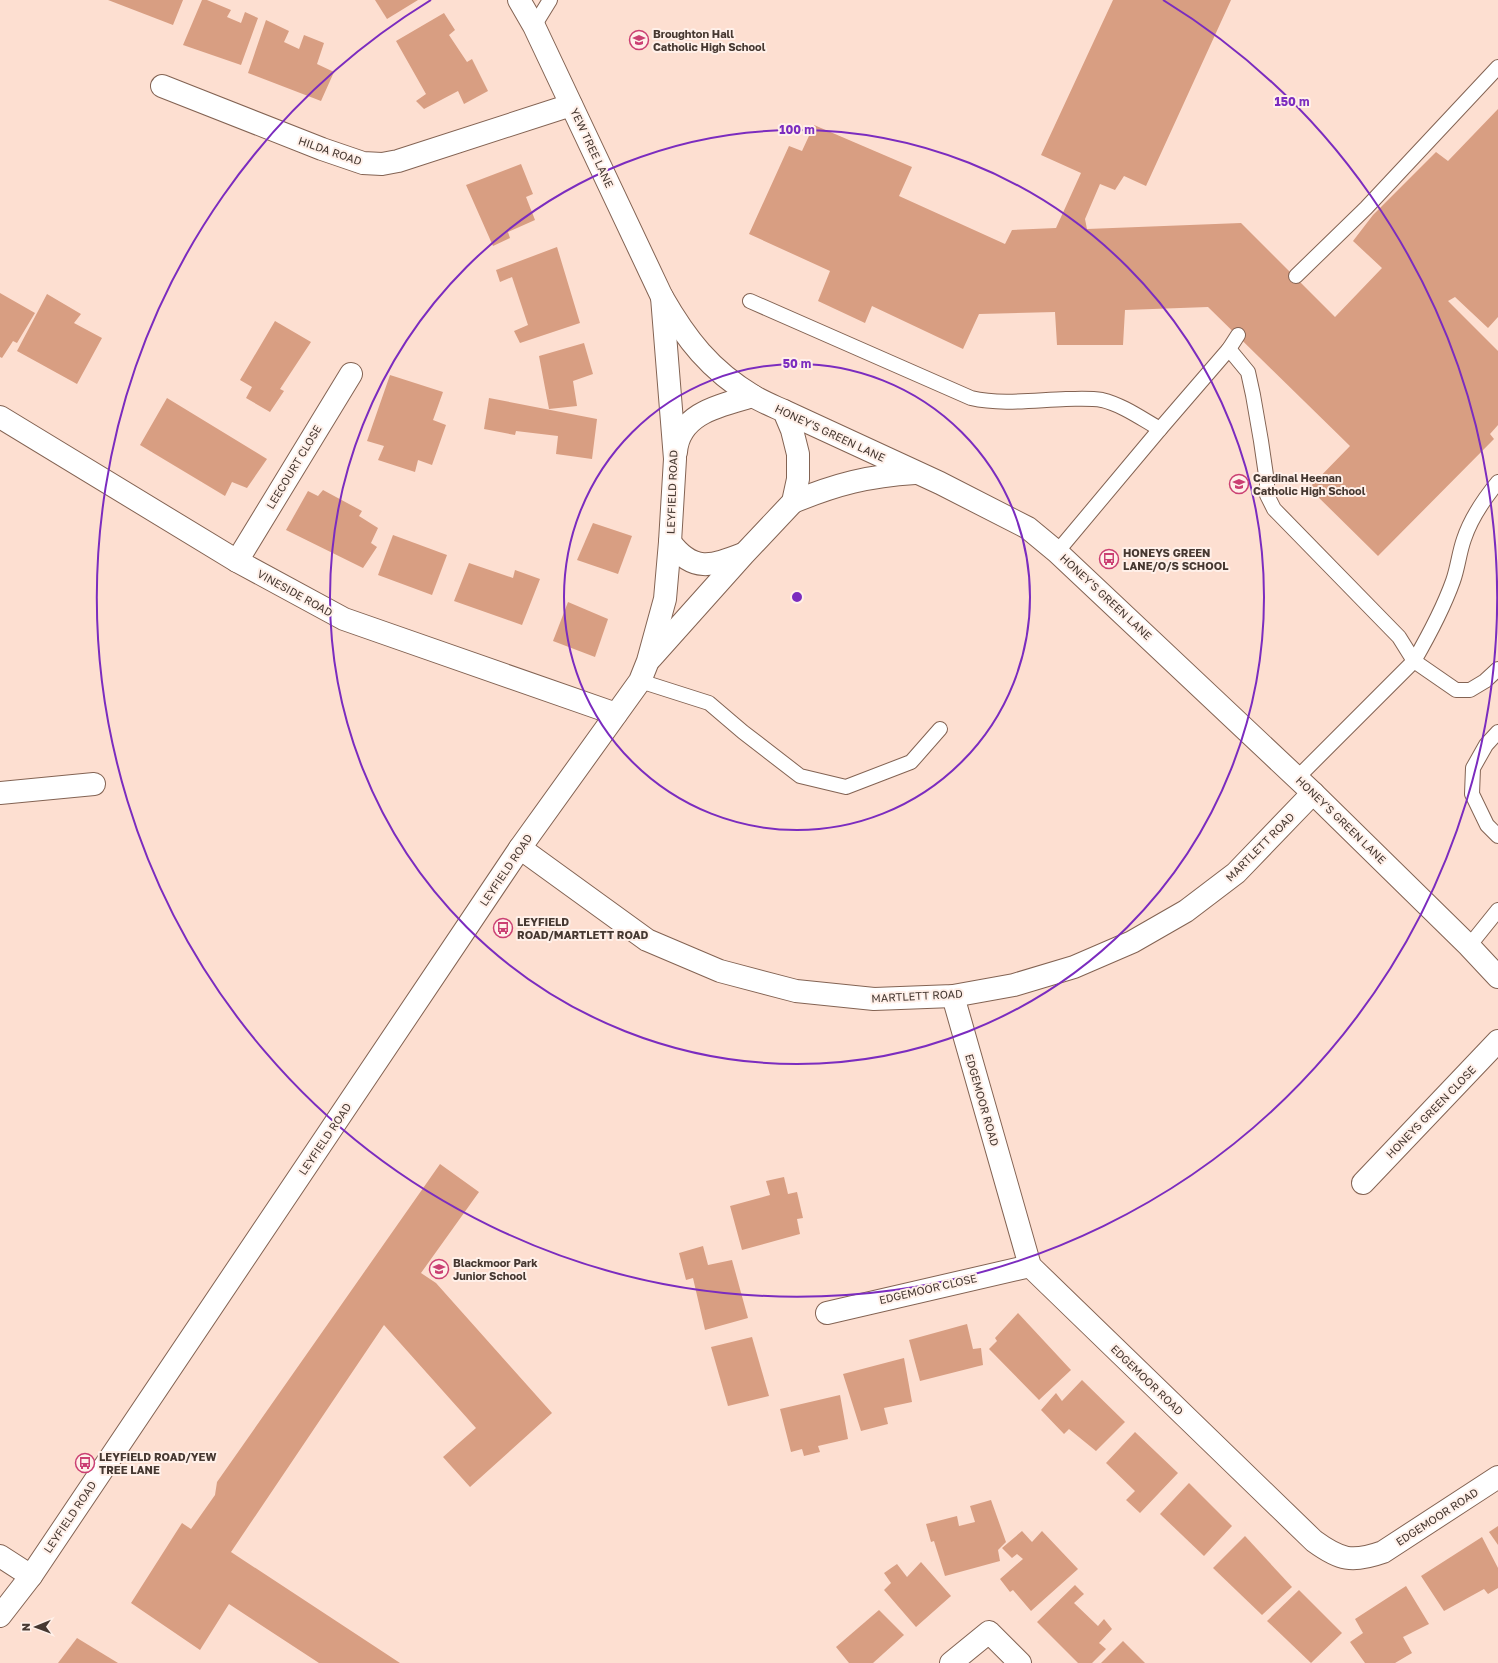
<svg xmlns="http://www.w3.org/2000/svg" width="1498" height="1663" font-family="'Golos Text',sans-serif">
<style>
.building{fill:#d89e82}
.lines{fill:none;stroke-linecap:round;stroke-linejoin:round}
.lane-casing{stroke:#836353;stroke-width:16}
.street-casing{stroke:#836353;stroke-width:24}
.secondary-casing{stroke:#836353;stroke-width:24}
.lane{stroke:#fff;stroke-width:14}
.street{stroke:#fff;stroke-width:22}
.secondary{stroke:#fff;stroke-width:22}
.ring{fill:none;stroke:#7b2cbf;stroke-width:2}
.labels{text-anchor:middle;stroke-width:4;stroke-linejoin:round;paint-order:stroke}
.poi-label{font-size:11px;font-weight:bold;fill:#463831;stroke:#fff0e9;text-anchor:start}
.street-label{font-size:11px;fill:#463831;stroke:#fff0e9}
.centre{fill:#7b2cbf;stroke:#fff0e9;stroke-width:2}
.ring-label{font-size:12px;text-anchor:middle;font-weight:bold;fill:#7b2cbf;stroke:#fff0e9;stroke-width:4;stroke-linejoin:round;paint-order:stroke}
</style>
<rect width="100%" height="100%" fill="#fddfd1"/>
<!-- building -->
<g class="building">
<path d="M 108,0 L 183,0 L 173,25 Z"/>
<path d="M 202,0 L 207,0 L 231,10 L 227,17 L 241,23 L 245,12 L 258,18 L 241,65 L 183,45 Z"/>
<path d="M 375,0 L 418,0 L 387,19 Z"/>
<path d="M 1113,0 L 1231,0 L 1146,186 L 1124,176 L 1115,190 L 1100,184 L 1085,219 L 1087,229 L 1241,223 L 1335,317 L 1382,268 L 1353,241 L 1373,215 L 1436,152 L 1448,161 L 1498,109 L 1498,317 L 1488,328 L 1455,297 L 1448,301 L 1498,351 L 1498,425 L 1490,434 L 1494,439 L 1378,556 L 1309,488 L 1350,446 L 1208,307 L 1125,310 L 1123,345 L 1057,345 L 1055,312 L 979,314 L 963,349 L 872,306 L 865,323 L 818,301 L 830,271 L 749,234 L 789,146 L 802,151 L 814,125 L 912,167 L 899,196 L 1005,244 L 1012,230 L 1056,228 L 1081,173 L 1041,155 Z"/>
<path d="M 444,13 L 455,30 L 449,35 L 467,62 L 472,59 L 488,91 L 464,104 L 458,91 L 424,109 L 416,101 L 426,94 L 396,41 Z"/>
<path d="M 266,20 L 289,31 L 284,42 L 299,49 L 304,35 L 324,43 L 317,64 L 334,72 L 321,101 L 248,73 Z"/>
<path d="M 521,164 L 533,194 L 526,197 L 535,220 L 508,232 L 510,238 L 493,246 L 466,185 Z"/>
<path d="M 557,247 L 580,323 L 520,343 L 514,331 L 528,325 L 512,277 L 500,282 L 496,270 Z"/>
<path d="M 0,293 L 35,313 L 17,343 L 13,341 L 2,358 L 0,357 Z"/>
<path d="M 47,294 L 81,314 L 74,323 L 102,338 L 77,384 L 17,351 Z"/>
<path d="M 275,321 L 311,342 L 280,389 L 284,391 L 270,412 L 246,398 L 252,387 L 240,380 Z"/>
<path d="M 584,343 L 593,374 L 573,381 L 577,406 L 549,409 L 539,356 Z"/>
<path d="M 390,375 L 443,392 L 433,420 L 446,425 L 432,465 L 418,460 L 415,472 L 378,460 L 384,446 L 367,441 Z"/>
<path d="M 167,398 L 267,459 L 247,488 L 232,482 L 225,496 L 140,445 Z"/>
<path d="M 489,398 L 597,419 L 592,459 L 556,454 L 558,436 L 516,431 L 515,435 L 484,429 Z"/>
<path d="M 323,490 L 362,511 L 359,516 L 378,528 L 371,543 L 377,547 L 363,568 L 286,530 L 308,491 L 318,496 Z"/>
<path d="M 593,523 L 632,536 L 618,574 L 577,560 Z"/>
<path d="M 393,535 L 447,555 L 432,595 L 378,575 Z"/>
<path d="M 469,563 L 513,578 L 515,570 L 540,579 L 522,625 L 454,601 Z"/>
<path d="M 568,602 L 608,619 L 595,657 L 553,641 Z"/>
<path d="M 440,1164 L 479,1192 L 421,1273 L 436,1283 L 552,1413 L 470,1487 L 443,1457 L 476,1428 L 384,1325 L 231,1552 L 400,1663 L 319,1663 L 229,1604 L 200,1650 L 131,1603 L 182,1523 L 191,1529 L 215,1495 L 217,1482 Z"/>
<path d="M 784,1177 L 788,1194 L 797,1192 L 803,1218 L 797,1219 L 800,1234 L 742,1250 L 730,1206 L 770,1195 L 766,1181 Z"/>
<path d="M 703,1246 L 708,1265 L 732,1260 L 748,1318 L 705,1330 L 693,1278 L 686,1280 L 679,1253 Z"/>
<path d="M 1018,1313 L 1071,1370 L 1039,1400 L 989,1349 L 997,1341 L 995,1338 Z"/>
<path d="M 967,1324 L 973,1349 L 981,1348 L 983,1365 L 920,1381 L 909,1340 Z"/>
<path d="M 752,1337 L 769,1396 L 728,1406 L 711,1347 Z"/>
<path d="M 904,1358 L 912,1402 L 884,1408 L 888,1424 L 861,1431 L 843,1374 Z"/>
<path d="M 1082,1380 L 1125,1422 L 1096,1451 L 1069,1429 L 1064,1434 L 1041,1410 L 1056,1393 L 1062,1401 Z"/>
<path d="M 840,1395 L 848,1439 L 818,1446 L 820,1452 L 804,1456 L 802,1449 L 791,1452 L 780,1409 Z"/>
<path d="M 1135,1432 L 1178,1473 L 1140,1513 L 1126,1500 L 1135,1491 L 1106,1463 Z"/>
<path d="M 1189,1483 L 1232,1526 L 1204,1556 L 1160,1514 Z"/>
<path d="M 991,1500 L 1006,1542 L 998,1550 L 1000,1561 L 945,1576 L 934,1541 L 931,1542 L 926,1524 L 957,1516 L 959,1526 L 975,1522 L 970,1506 Z"/>
<path d="M 1498,1526 L 1498,1545 L 1489,1532 Z"/>
<path d="M 1022,1531 L 1032,1542 L 1042,1531 L 1078,1569 L 1031,1611 L 1013,1590 L 1010,1592 L 1000,1579 L 1023,1559 L 1017,1554 L 1012,1558 L 1002,1548 Z"/>
<path d="M 1245,1536 L 1292,1587 L 1262,1615 L 1213,1568 Z"/>
<path d="M 1482,1537 L 1498,1568 L 1498,1588 L 1488,1594 L 1484,1589 L 1444,1611 L 1421,1576 Z"/>
<path d="M 921,1562 L 951,1596 L 916,1627 L 884,1590 L 891,1583 L 884,1573 L 897,1564 L 907,1577 Z"/>
<path d="M 1075,1585 L 1084,1594 L 1074,1603 L 1098,1626 L 1104,1619 L 1112,1629 L 1099,1643 L 1106,1649 L 1092,1663 L 1078,1663 L 1037,1622 Z"/>
<path d="M 1406,1586 L 1429,1624 L 1403,1637 L 1412,1653 L 1395,1663 L 1365,1663 L 1350,1642 L 1363,1633 L 1355,1619 Z"/>
<path d="M 1299,1590 L 1342,1633 L 1311,1663 L 1267,1621 Z"/>
<path d="M 879,1610 L 904,1635 L 873,1663 L 849,1663 L 836,1647 Z"/>
<path d="M 77,1638 L 118,1663 L 58,1663 Z"/>
<path d="M 1123,1641 L 1145,1663 L 1101,1663 Z"/>
</g>
<g class="lines">
<defs>
<g id="lane">
<path d="M 534,26 L 550,0"/>
<path d="M 1296,276 L 1366,208 L 1498,67"/>
<path d="M 750,301 L 971,398 C 1001,405 1035,400 1066,399 C 1078,399 1090,398 1102,400 C 1123,405 1142,419 1160,429"/>
<path d="M 1229,349 L 1248,372 L 1253,395 L 1261,441 L 1267,482 L 1267,495 L 1274,509 L 1399,637 L 1414,661 L 1297,778"/>
<path d="M 1498,482 C 1484,499 1471,518 1464,539 C 1459,553 1458,567 1453,581 C 1443,609 1429,635 1414,661 L 1456,690 L 1470,690 L 1485,681 L 1498,669"/>
<path d="M 1057,552 L 1160,429 L 1229,349 L 1238,335"/>
<path d="M 640,681 L 709,703 L 743,732 L 800,776 L 846,787 L 911,762 L 940,729"/>
<path d="M 1498,732 L 1486,745 L 1473,768 L 1472,794 L 1487,825 L 1498,836"/>
<path d="M 1469,946 L 1498,910"/>
</g>
<g id="street">
<path d="M 162,86 L 322,149 L 363,163 L 382,164 L 398,161 L 571,105"/>
<path d="M 784,411 L 940,483 L 1028,528 L 1057,552 L 1313,793 L 1469,946 L 1498,977"/>
<path d="M 0,417 L 237,561 L 344,619 L 616,714"/>
<path d="M 237,561 L 351,374"/>
<path d="M 0,793 L 94,784"/>
<path d="M 520,848 L 647,940 L 720,971 L 796,991 L 874,999 L 953,996 L 1014,985 L 1074,967 L 1132,942 L 1186,911 L 1236,873 L 1313,793"/>
<path d="M 953,996 L 1030,1266 L 1314,1541 C 1340,1560 1352,1563 1383,1552 L 1498,1477"/>
<path d="M 1363,1183 L 1498,1041"/>
<path d="M 827,1313 L 1030,1266"/>
<path d="M 0,1556 L 31,1576"/>
<path d="M 951,1663 L 989,1632 L 1020,1663"/>
</g>
<g id="secondary">
<path d="M 519,0 L 534,26 L 662,297 C 686,339 710,370 753,396 C 763,402 773,406 784,411 L 792,430 L 798,454 L 798,479 L 793,502 L 744,554 L 651,658"/>
<path d="M 676,452 C 679,412 723,405 753,396"/>
<path d="M 793,502 C 837,484 868,476 915,473"/>
<path d="M 670,542 C 693,573 712,566 743,554"/>
<path d="M 0,1616 L 31,1576 L 520,848 L 640,681 L 648,661 L 665,599 L 670,542 L 675,459 L 662,297"/>
</g>
</defs>
<!-- lane casing -->
<use href="#lane" class="lane-casing"/>
<!-- street casing -->
<use href="#street" class="street-casing"/>
<!-- secondary casing -->
<use href="#secondary" class="secondary-casing"/>
<!-- lane -->
<use href="#lane" class="lane"/>
<!-- street -->
<use href="#street" class="street"/>
<!-- secondary -->
<use href="#secondary" class="secondary"/>
</g>
<!-- distance rings -->
<g class="ring">
<circle cx="797" cy="597" r="233"/>
<circle cx="797" cy="597" r="467"/>
<path d="M1163 0A700 700 0 1 1 431 0"/>
</g>
<!-- icons -->
<defs>
<symbol id="school-ring" viewBox="-11 -11 22 22"><circle r="9.5" fill="#fff0e9" stroke="#cb4073" stroke-width="1.5"/><path d="M0-5L7-2L0 1L-7-2ZM-4 1L0 2.5L4 1V4Q0 6-4 4Z" fill="#cb4073"/></symbol>
<symbol id="bus-ring" viewBox="-11 -11 22 22"><circle r="9.5" fill="#fff0e9" stroke="#cb4073" stroke-width="1.5"/><path d="M-5-6H5V4H4V6H2V4H-2V6H-4V4H-5ZM-3.5-4V0h7V-4ZM-3.5 1.2v1.5H-2V1.2ZM2 1.2v1.5H3.5V1.2Z" fill="#cb4073"/></symbol>
</defs>
<g fill-rule="evenodd">
<use href="#school-ring" x="628" y="29" width="22" height="22"/>
<use href="#school-ring" x="1228" y="473" width="22" height="22"/>
<use href="#bus-ring" x="1098" y="548" width="22" height="22"/>
<use href="#bus-ring" x="492" y="917" width="22" height="22"/>
<use href="#school-ring" x="428" y="1258" width="22" height="22"/>
<use href="#bus-ring" x="74" y="1452" width="22" height="22"/>
</g>
<g class="labels">
<!-- poi labels -->
<g class="poi-label">
<text x="653" y="38">Broughton Hall<tspan x="653" dy="13">Catholic High School</tspan></text>
<text x="1253" y="482">Cardinal Heenan<tspan x="1253" dy="13">Catholic High School</tspan></text>
<text x="1123" y="557">HONEYS GREEN<tspan x="1123" dy="13">LANE/O/S SCHOOL</tspan></text>
<text x="517" y="926">LEYFIELD<tspan x="517" dy="13">ROAD/MARTLETT ROAD</tspan></text>
<text x="453" y="1267">Blackmoor Park<tspan x="453" dy="13">Junior School</tspan></text>
<text x="99" y="1461">LEYFIELD ROAD/YEW<tspan x="99" dy="13">TREE LANE</tspan></text>
</g>
<!-- street labels -->
<g class="street-label">
<text transform="translate(592 148) rotate(65)" y="4">YEW TREE LANE</text>
<text transform="translate(330 151) rotate(19)" y="4">HILDA ROAD</text>
<text transform="translate(830 433) rotate(25)" y="4">HONEY'S GREEN LANE</text>
<text transform="translate(294 467) rotate(-59)" y="4">LEECOURT CLOSE</text>
<text transform="translate(672 492) rotate(-88)" y="4">LEYFIELD ROAD</text>
<text transform="translate(295 593) rotate(29)" y="4">VINESIDE ROAD</text>
<text transform="translate(1106 597) rotate(43)" y="4">HONEY'S GREEN LANE</text>
<text transform="translate(1341 820) rotate(44)" y="4">HONEY'S GREEN LANE</text>
<text transform="translate(1260 847) rotate(-45)" y="4">MARTLETT ROAD</text>
<text transform="translate(506 870) rotate(-56)" y="4">LEYFIELD ROAD</text>
<text transform="translate(917 996) rotate(-3)" y="4">MARTLETT ROAD</text>
<text transform="translate(982 1100) rotate(74)" y="4">EDGEMOOR ROAD</text>
<text transform="translate(1431 1112) rotate(-46)" y="4">HONEYS GREEN CLOSE</text>
<text transform="translate(325 1139) rotate(-56)" y="4">LEYFIELD ROAD</text>
<text transform="translate(928 1289) rotate(-13)" y="4">EDGEMOOR CLOSE</text>
<text transform="translate(1147 1380) rotate(44)" y="4">EDGEMOOR ROAD</text>
<text transform="translate(70 1517) rotate(-56)" y="4">LEYFIELD ROAD</text>
<text transform="translate(1437 1517) rotate(-33)" y="4">EDGEMOOR ROAD</text>
</g>
</g>
<circle cx="797" cy="597" r="6" class="centre"/>
<g class="ring-label">
<text x="1292" y="106">150 m</text>
<text x="797" y="134">100 m</text>
<text x="797" y="368">50 m</text>
</g>
<!-- north arrow -->
<g transform="translate(36 1627) rotate(269)" stroke="#fff0e9" stroke-width="3" paint-order="stroke">
<path d="M0-3L7 15L0 10L-7 15Z" fill="#463831"/>
<text y="-6" font-size="11" font-weight="bold" text-anchor="middle" fill="#463831">N</text>
</g>
</svg>
